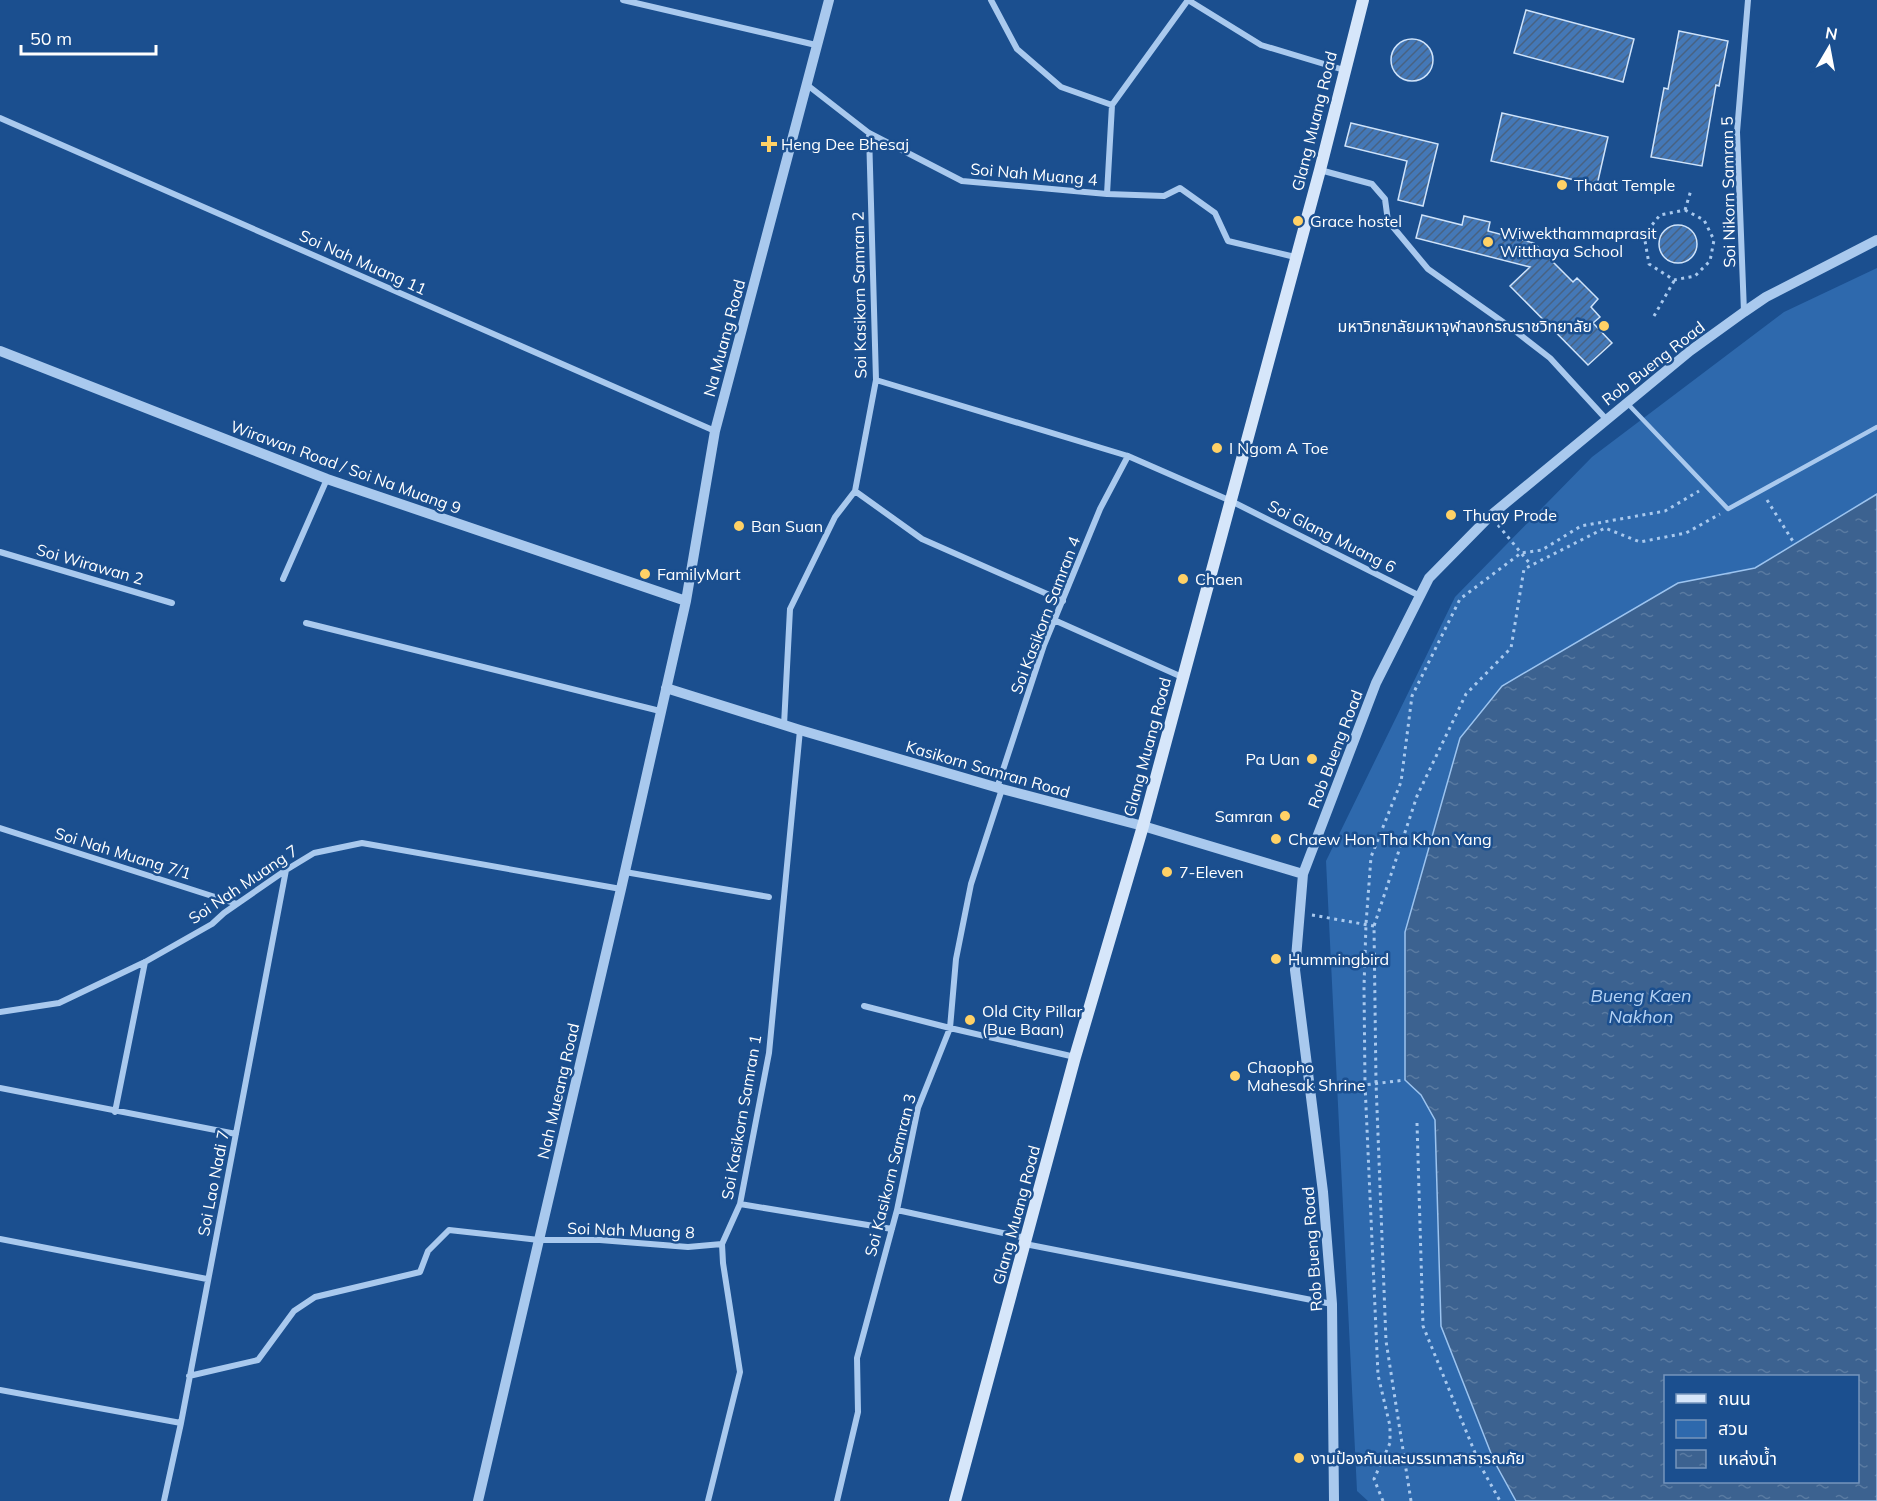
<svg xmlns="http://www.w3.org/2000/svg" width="1877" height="1501" viewBox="0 0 1877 1501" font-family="Mulish,'Noto Sans Thai',sans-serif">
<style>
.park{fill:#2e69ad}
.water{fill:url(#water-ripples);stroke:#9cc4f0;stroke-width:1.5;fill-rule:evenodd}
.building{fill:url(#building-hatch);stroke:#cfe3fa;stroke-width:1.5}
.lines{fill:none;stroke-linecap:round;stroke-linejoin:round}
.path{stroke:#a9c9ee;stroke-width:3;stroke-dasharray:3 4.5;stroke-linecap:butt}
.service{stroke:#a9c9ee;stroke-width:4.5}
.minor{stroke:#a9c9ee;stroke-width:6}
.tertiary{stroke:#a9c9ee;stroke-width:10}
.secondary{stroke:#d6e6fa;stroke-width:12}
.poi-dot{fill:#ffd166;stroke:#1b4f8f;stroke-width:2}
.labels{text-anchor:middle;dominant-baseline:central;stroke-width:5;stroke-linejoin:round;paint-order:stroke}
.street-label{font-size:16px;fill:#fff;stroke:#1b4f8f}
.poi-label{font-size:16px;fill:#fff;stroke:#1b4f8f;text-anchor:start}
.water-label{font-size:18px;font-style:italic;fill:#b5d3f5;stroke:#1b4f8f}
</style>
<defs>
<pattern id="water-ripples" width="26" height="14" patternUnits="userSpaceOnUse" patternTransform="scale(1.5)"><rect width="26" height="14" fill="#3c6290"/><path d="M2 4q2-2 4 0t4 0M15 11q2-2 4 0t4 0" fill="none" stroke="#597aa1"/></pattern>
<pattern id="building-hatch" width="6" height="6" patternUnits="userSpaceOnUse" patternTransform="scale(1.5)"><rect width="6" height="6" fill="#4478b7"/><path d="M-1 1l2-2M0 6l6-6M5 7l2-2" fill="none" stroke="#486282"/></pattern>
</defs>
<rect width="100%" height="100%" fill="#1b4f8f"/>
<path class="park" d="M1877,268V494L1755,568L1678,583L1405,1080L1421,1095L1435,1120L1441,1326L1494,1461L1516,1501H1368L1357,1491L1326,861L1455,597L1592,457L1784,312Z"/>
<path class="water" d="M1877,494V1501H1516L1494,1461L1441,1326L1435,1120L1421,1095L1405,1080V932L1460,738L1502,686L1678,583L1755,568ZM1666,1376H1858V1482H1666Z"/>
<path class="building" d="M1526,10L1634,39L1623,82L1514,53Z
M1679,31L1728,41L1719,86L1716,85L1702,166L1651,157L1664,88L1668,89Z
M1391 60a21 21 0 1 1 42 0a21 21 0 1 1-42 0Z
M1502,113L1608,137L1597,185L1491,161Z
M1351,123L1438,144L1423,206L1398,200L1407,161L1345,146Z
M1422,215L1462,225L1464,216L1490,222L1488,231L1534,243L1573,282L1577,278L1598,299L1591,307L1600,317L1593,323L1612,343L1588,365L1510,286L1530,267L1416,238Z
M1659 244a19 19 0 1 1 38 0a19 19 0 1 1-38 0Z"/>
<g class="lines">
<path class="path" d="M1685,210L1704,220L1714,240L1710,261L1695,276L1674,280L1649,264L1644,235L1660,215Z
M1685,210L1691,190
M1625,231L1644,235
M1654,316L1674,281
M1767,500L1794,543
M1498,525L1531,565
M1312,915L1374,926
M1323,1090L1405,1080
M1417,1123L1423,1326L1480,1465L1500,1501
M1383,1501L1374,1479L1390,1443V1426L1378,1375L1365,1084L1364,987L1366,924L1371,857L1401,782L1412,696L1460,599L1521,553L1542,550L1581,526L1665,511L1699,491
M1411,1501L1386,1341L1376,1083L1374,926L1417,796L1466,694L1511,648L1524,569L1605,528L1640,542L1686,533L1720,514"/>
<path class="service" d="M1627,403L1728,509L1877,427"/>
<path class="minor" d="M623,0L816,45
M991,0L1017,49L1061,87L1112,105
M1188,0L1261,45L1344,70
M806,84L869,133L962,181L1107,194L1164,196L1180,188L1215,213L1228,241L1295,257
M1112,105L1188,0
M0,118L715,431
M1320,170L1372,184L1385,199L1388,221L1428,269L1510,327L1550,358L1606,419
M1107,194L1112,105
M1744,312L1737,132L1748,0
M876,380L1128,456L1231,501L1420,596
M855,491L922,539L1063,601
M0,552L172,603
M283,579L327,479
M1054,620L1182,677
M306,623L660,711
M784,725L790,609L835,517L855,491L876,380L869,133
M997,788L1044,645L1100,509L1128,456
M0,828L237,904
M625,872L769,897
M864,1006L950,1028L1075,1057
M0,1012L59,1003L145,962L212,924L224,913L286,870L314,853L362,843L621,889
M0,1088L236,1134
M115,1112L145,962
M740,1204L892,1229
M897,1210L1026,1238
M0,1239L207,1279
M1025,1244L1332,1304
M189,1376L258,1360L294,1311L315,1297L420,1272L428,1251L449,1230L539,1240H600L688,1247L722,1244
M0,1390L181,1423
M164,1501L181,1423L286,870
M708,1501L740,1372L723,1263L722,1244L740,1204L769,1053L800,730
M837,1501L858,1412L857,1358L897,1210L918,1108L950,1028L956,959L971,884L1002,789"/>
<path class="tertiary" d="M0,351L327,479L686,601
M666,688L800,730L1002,789L1143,826L1303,874
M478,1501L621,889L686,601L715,431L829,0
M1334,1501L1332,1304L1323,1192L1295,970L1303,874L1376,683L1429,578L1490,516L1690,351L1744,312L1766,297L1877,240"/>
<path class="secondary" d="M955,1501L1075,1057L1143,826L1320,170L1363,0"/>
</g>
<g class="poi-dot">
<path d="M766 135h6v6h6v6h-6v6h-6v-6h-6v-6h6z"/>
<circle cx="1562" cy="185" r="6"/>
<circle cx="1298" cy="221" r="6"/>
<circle cx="1488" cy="242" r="6"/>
<circle cx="1604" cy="326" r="6"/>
<circle cx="1217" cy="448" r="6"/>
<circle cx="1451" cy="515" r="6"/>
<circle cx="739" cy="526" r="6"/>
<circle cx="645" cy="574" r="6"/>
<circle cx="1183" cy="579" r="6"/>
<circle cx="1312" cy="759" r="6"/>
<circle cx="1285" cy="816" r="6"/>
<circle cx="1276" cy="839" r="6"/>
<circle cx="1167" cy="872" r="6"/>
<circle cx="1276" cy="959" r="6"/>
<circle cx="970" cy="1020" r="6"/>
<circle cx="1235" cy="1076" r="6"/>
<circle cx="1299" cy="1458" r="6"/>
</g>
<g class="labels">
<g class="street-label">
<text transform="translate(1314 121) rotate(-76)">Glang Muang Road</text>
<text transform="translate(1034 174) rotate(5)">Soi Nah Muang 4</text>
<text transform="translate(1728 192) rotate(-91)">Soi Nikorn Samran 5</text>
<text transform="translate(363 262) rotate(24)">Soi Nah Muang 11</text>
<text transform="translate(859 295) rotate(-91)">Soi Kasikorn Samran 2</text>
<text transform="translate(724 338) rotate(-75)">Na Muang Road</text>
<text transform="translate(1653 363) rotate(-38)">Rob Bueng Road</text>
<text transform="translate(346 467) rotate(20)">Wirawan Road / Soi Na Muang 9</text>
<text transform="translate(1332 536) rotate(27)">Soi Glang Muang 6</text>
<text transform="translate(90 564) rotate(16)">Soi Wirawan 2</text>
<text transform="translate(1045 615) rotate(-69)">Soi Kasikorn Samran 4</text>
<text transform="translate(1147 747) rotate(-75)">Glang Muang Road</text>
<text transform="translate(1335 749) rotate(-69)">Rob Bueng Road</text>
<text transform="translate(988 769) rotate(16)">Kasikorn Samran Road</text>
<text transform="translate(123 853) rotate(17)">Soi Nah Muang 7/1</text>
<text transform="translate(243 884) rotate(-34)">Soi Nah Muang 7</text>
<text transform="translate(558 1091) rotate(-77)">Nah Mueang Road</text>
<text transform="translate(741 1117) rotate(-80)">Soi Kasikorn Samran 1</text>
<text transform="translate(890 1175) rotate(-76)">Soi Kasikorn Samran 3</text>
<text transform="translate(213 1183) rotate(-79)">Soi Lao Nadi 7</text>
<text transform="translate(1016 1215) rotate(-75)">Glang Muang Road</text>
<text transform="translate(631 1230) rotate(2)">Soi Nah Muang 8</text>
<text transform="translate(1312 1249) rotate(-94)">Rob Bueng Road</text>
</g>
<g class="poi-label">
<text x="781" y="144">Heng Dee Bhesaj</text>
<text x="1574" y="185">Thaat Temple</text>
<text x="1310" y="221">Grace hostel</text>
<text x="1500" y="233">Wiwekthammaprasit<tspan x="1500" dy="18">Witthaya School</tspan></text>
<text x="1592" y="326" text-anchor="end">มหาวิทยาลัยมหาจุฬาลงกรณราชวิทยาลัย</text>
<text x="1229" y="448">I Ngom A Toe</text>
<text x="1463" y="515">Thuay Prode</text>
<text x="751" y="526">Ban Suan</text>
<text x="657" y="574">FamilyMart</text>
<text x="1195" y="579">Chaen</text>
<text x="1300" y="759" text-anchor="end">Pa Uan</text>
<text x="1273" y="816" text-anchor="end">Samran</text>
<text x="1288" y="839">Chaew Hon Tha Khon Yang</text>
<text x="1179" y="872">7-Eleven</text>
<text x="1288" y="959">Hummingbird</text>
<text x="982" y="1011">Old City Pillar<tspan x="982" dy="18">(Bue Baan)</tspan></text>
<text x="1247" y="1067">Chaopho<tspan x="1247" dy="18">Mahesak Shrine</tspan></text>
<text x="1311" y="1458">งานป้องกันและบรรเทาสาธารณภัย</text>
</g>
<g class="water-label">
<text x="1641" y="995">Bueng Kaen<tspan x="1641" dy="21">Nakhon</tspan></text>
</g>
</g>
<rect x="1664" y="1375" width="195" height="108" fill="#1b4f8f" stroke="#7695bc" stroke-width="1.5"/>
<rect x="1676" y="1394" width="30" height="9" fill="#d6e6fa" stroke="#7695bc" stroke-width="1.5"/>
<text x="1718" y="1405" font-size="18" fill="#ffffff">ถนน</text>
<rect x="1676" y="1420" width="30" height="18" fill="#2e69ad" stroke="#7695bc" stroke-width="1.5"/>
<text x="1718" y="1435" font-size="18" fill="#ffffff">สวน</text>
<rect x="1676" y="1450" width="30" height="18" fill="url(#water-ripples)" stroke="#7695bc" stroke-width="1.5"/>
<text x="1718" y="1465" font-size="18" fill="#ffffff">แหล่งน้ำ</text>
<g transform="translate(1829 48) rotate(10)" stroke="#1b4f8f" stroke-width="4.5" paint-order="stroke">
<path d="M0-4.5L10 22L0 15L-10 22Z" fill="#ffffff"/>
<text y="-9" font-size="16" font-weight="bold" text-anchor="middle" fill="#ffffff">N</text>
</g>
<path d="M21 45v9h135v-9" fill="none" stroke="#ffffff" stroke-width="3"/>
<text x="30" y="45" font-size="18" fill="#ffffff" stroke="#1b4f8f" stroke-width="4.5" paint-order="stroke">50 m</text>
</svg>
